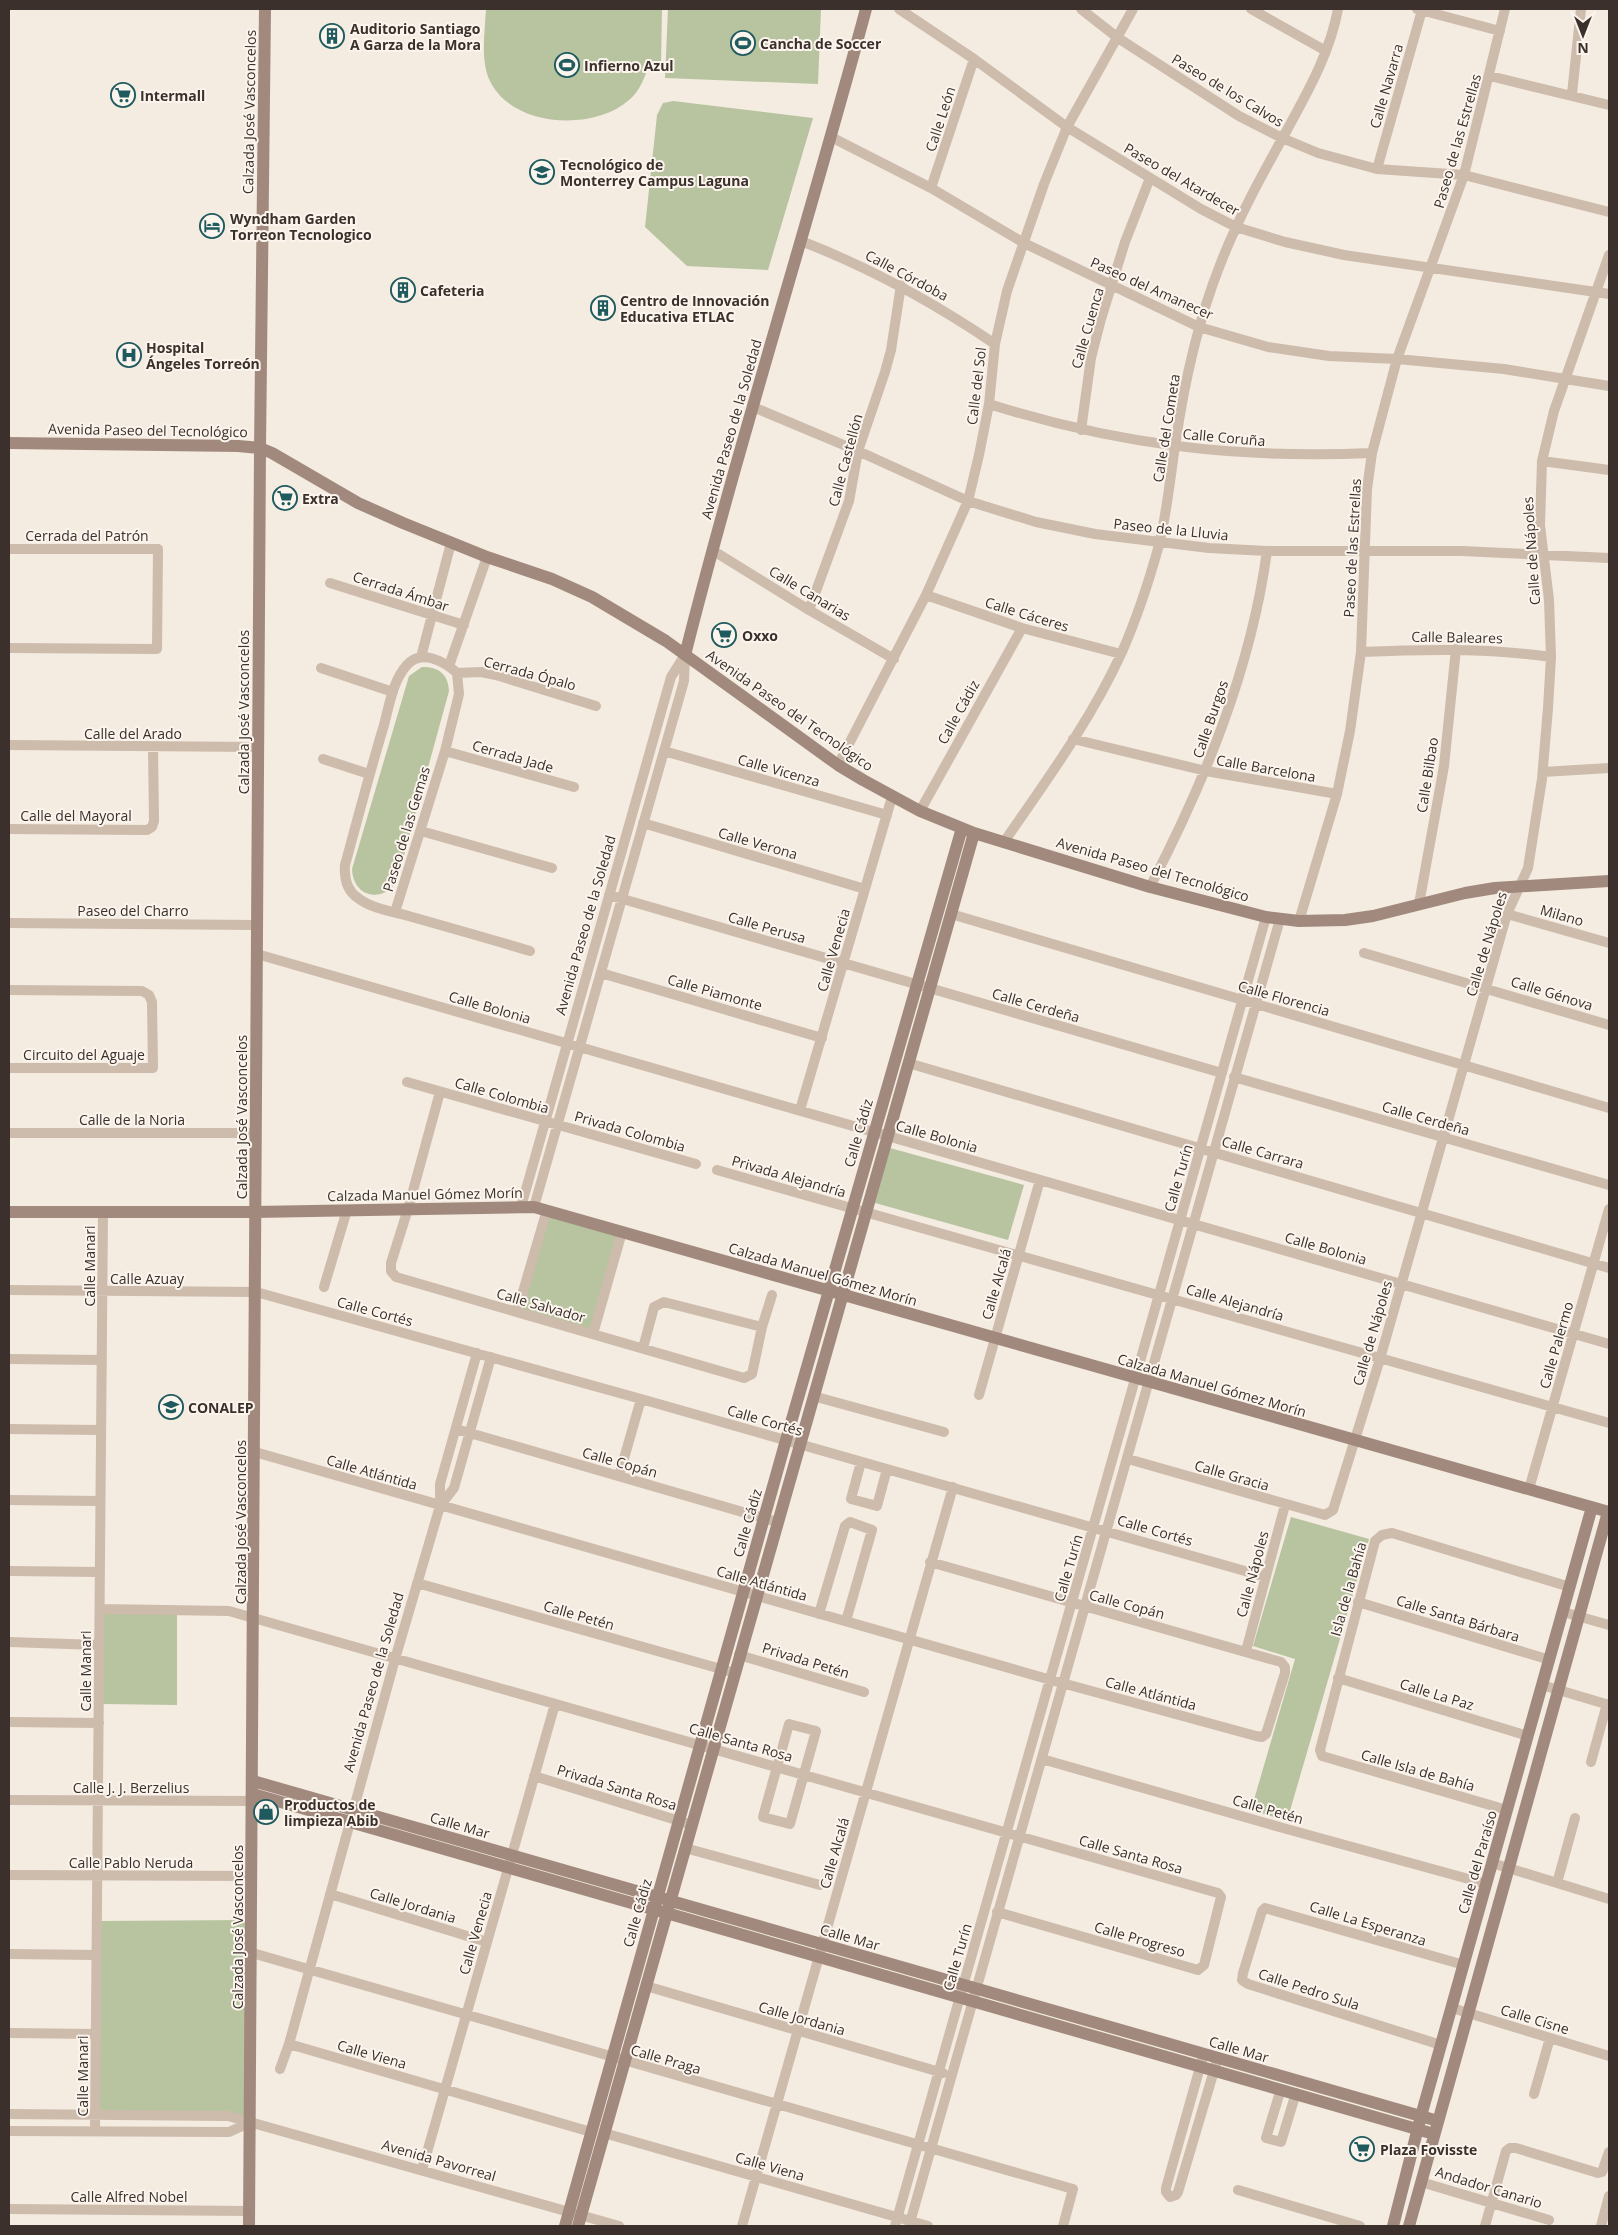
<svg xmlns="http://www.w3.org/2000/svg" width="1618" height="2235" viewBox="0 0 1618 2235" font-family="'Open Sans',sans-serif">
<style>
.green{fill:#b8c4a0}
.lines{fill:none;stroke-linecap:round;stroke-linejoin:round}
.street{stroke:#cdbbac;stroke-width:10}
.secondary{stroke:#a18a7d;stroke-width:12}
.labels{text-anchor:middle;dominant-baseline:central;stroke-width:4;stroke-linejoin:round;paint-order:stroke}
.poi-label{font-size:14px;font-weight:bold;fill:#3b302b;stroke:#fbf5ee;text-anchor:start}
.street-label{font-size:14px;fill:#3b302b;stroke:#fbf5ee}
</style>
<rect width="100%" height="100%" fill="#f4ebe1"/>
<path class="green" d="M486,9H662L661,63L649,64C645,77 640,91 629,100C593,132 512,127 490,81C480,61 485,31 486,9Z
M668,9H821L818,84L665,78Z
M673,101L813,118L768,270L687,266L645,227L657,115L663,103Z
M422,667C439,667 448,674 449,691L397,881C382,904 353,897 352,869L409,676Z
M890,1148L1024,1185L1008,1240L875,1203Z
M548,1214L619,1233L590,1330L520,1310Z
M1291,1517L1369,1539L1287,1821L1251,1810L1295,1659L1253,1646Z
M104,1612H177V1705L102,1704Z
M247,1920L249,2118L97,2112L100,1921Z"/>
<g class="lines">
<path class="street" d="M899,9L974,59L1067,127L1201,209L1236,227L1285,242L1344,255L1609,294
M1081,9L1118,38L1239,116L1282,138L1318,153L1377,169L1464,175L1609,212
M1251,9L1326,51
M1417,9L1500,31
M1490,76L1609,105
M1572,94L1581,9
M831,137L931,188L1024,243L1199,327L1268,347L1329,356L1397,359L1504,369L1609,386
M1377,169L1422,10
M931,188L974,59
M801,241C871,268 933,302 995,344
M989,404C1119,445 1236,459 1372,453
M753,407L858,451L968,501L1036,522L1095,534L1209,548L1267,551H1462L1609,558
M1081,430L1091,358L1101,319L1125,242L1150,178
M1542,461L1609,470
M9,549H158L157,649L9,648
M712,550L809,610L894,659
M330,583L464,625
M926,595L1022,628L1121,654
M809,610L849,501L858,451L885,372L891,350L901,285
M1361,652C1425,649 1488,648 1551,657
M421,657L451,543
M449,666L487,557
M321,668L393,692
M457,673L481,672L496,675L596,706
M1073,739L1206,771L1337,794
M9,745L258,747
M445,751L574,787
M664,751L887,815
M323,759L369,774
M838,765L926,595L968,501L979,455L989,404L995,344L1007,291L1044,184L1067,127L1133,9
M1543,772L1609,768
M920,811L1022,628
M643,823L865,889
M9,829L147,830L152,827L154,821L153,747
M421,831L552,868
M1004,842C1046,781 1091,720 1122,652C1137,618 1149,581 1159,545C1167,512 1170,479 1175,446C1184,384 1197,323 1220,265C1238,218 1263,173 1287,130C1308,91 1330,53 1338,9
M1150,887C1205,781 1251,669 1267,551
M609,895L1222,1073
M1419,904L1444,766L1456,649
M395,912L445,751L459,694L457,673C444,661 421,649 407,665C393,680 389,706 384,725C370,771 358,818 345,865C344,878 346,890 358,898C372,909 395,912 412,917C451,928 490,939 530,951
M951,914L1609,1108
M1507,914L1609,943
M1299,921L1337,794L1350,731L1361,652L1367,489L1372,453L1397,359L1464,175L1505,9
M9,923L257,925
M1364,953L1609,1025
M257,954L1609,1344
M601,973L822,1038
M9,990L142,991L149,995L152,1002L153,1068H9
M908,1063L1609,1268
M1234,1077L1609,1185
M407,1082L696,1164
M440,1092L408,1209L391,1263V1271L396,1277L744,1378L752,1374L762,1327L772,1295
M800,1110L892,797
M9,1133H255
M717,1170L1609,1423
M521,1207L671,677L685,655
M534,1207L684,681L685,656
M324,1287L347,1210
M9,1290L256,1292L641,1399L1266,1577
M517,1312L547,1210
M593,1334L622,1232
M643,1348L654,1307L664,1302L762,1327
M9,1359L102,1360
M979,1395L1040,1180
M813,1396L944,1432
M9,1429L101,1430
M456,1429L777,1522
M255,1452L1051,1680L1256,1736L1262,1737L1266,1734L1285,1673V1667L1281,1662L930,1562
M1128,1459L1325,1515L1333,1510L1380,1359L1507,914L1528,868L1542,779L1548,708L1551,657L1549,600L1540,525L1542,461L1554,411L1609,255
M861,1462L851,1499L877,1506L887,1469
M619,1476L641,1399
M1529,1489L1609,1209
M9,1500L100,1501
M440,1506L454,1488L491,1357
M9,1571L100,1572
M417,1583L728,1671
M1358,1602L1550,1660
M100,1609L229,1611L1218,1893L1221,1897L1204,1965L1198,1970L997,1912
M1563,1612L1609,1625
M819,1614L845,1526L850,1522L872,1530L846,1621
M9,1642L99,1645
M1246,1651L1285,1505
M739,1655L864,1692
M1338,1678L1528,1736
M1542,1685L1609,1705
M9,1722L99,1723
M789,1724L816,1731L790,1824L763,1817Z
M1042,1759L1283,1828L1487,1884
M1591,1762L1607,1704
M534,1776L686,1823
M9,1800L253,1801
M1507,1810L1322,1756L1320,1750L1375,1541L1382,1535L1392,1533L1570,1587
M685,1848L820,1885
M1492,1863L1609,1899
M9,1875L252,1876
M1557,1883L1575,1818
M330,1894L487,1942
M252,1953L1073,2189L1063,2226
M9,1954L97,1955
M646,1986L943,2073
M1452,2008L1609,2056
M9,2033L96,2034
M289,2044L591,2132
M1441,2045L1248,1984L1242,1980L1243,1973L1262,1911L1265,1908L1464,1965
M1202,2060L1166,2188V2192L1170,2197L1176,2195L1178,2192L1216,2064
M280,2069L289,2044L395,1659L440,1506V1484L477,1353
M1281,2089L1266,2138L1281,2142L1296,2093
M1534,2094L1550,2038
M9,2114L228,2116L619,2226
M9,2131L229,2132L251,2122
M95,2131L103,1212
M604,2133L928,2226
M422,2170L555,1704
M1421,2182L1549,2220
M1238,2190L1360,2226
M9,2209L249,2211
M742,2226L953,1487
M895,2226L1266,917
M909,2226L1280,919
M1485,2226L1506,2151L1510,2148H1516L1598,2173L1602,2172L1609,2152
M1601,2226L1609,2196"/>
<path class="secondary" d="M9,443L238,446L260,448L272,453L358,503L403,523L487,557L552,579L592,597L666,641L838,765L863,780L920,811L974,833L1150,887L1266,917L1299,921L1345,920L1373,916L1465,893L1495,888L1609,881
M685,655C740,438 808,225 866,9
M9,1212H255L534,1207L1609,1512
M253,1781L1438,2121
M253,1794L1434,2134
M249,2226L260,448L265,9
M565,2226L786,1440L962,828
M578,2226L974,833
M1393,2226L1421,2116L1592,1507
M1409,2226L1608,1512"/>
</g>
<defs>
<symbol id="building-ring" viewBox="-11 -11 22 22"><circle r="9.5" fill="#fbf5ee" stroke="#1f5a5e" stroke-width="1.5"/><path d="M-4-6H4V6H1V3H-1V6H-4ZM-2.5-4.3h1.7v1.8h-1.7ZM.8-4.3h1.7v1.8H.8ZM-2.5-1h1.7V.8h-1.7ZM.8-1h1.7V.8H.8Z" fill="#1f5a5e"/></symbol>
<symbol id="stadium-ring" viewBox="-11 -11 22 22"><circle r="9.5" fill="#fbf5ee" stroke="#1f5a5e" stroke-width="1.5"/><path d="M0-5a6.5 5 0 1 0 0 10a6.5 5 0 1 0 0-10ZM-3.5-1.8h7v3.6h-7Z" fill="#1f5a5e"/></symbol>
<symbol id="supermarket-ring" viewBox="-11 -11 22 22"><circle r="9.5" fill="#fbf5ee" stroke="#1f5a5e" stroke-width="1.5"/><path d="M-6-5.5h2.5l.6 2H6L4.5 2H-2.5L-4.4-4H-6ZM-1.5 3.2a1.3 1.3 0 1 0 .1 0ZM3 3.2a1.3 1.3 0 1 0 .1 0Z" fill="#1f5a5e"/></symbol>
<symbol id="university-ring" viewBox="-11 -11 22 22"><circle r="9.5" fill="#fbf5ee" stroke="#1f5a5e" stroke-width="1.5"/><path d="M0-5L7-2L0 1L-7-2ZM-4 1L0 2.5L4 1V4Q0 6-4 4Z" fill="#1f5a5e"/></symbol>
<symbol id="hotel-ring" viewBox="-11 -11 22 22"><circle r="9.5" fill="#fbf5ee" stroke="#1f5a5e" stroke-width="1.5"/><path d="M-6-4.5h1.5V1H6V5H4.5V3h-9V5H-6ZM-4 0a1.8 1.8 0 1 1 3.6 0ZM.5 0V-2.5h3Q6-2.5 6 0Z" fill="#1f5a5e"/></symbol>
<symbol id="hospital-ring" viewBox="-11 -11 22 22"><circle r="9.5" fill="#fbf5ee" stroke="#1f5a5e" stroke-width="1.5"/><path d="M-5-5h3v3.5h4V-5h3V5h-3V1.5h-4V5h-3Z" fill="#1f5a5e"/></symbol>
<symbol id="school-ring" viewBox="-11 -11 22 22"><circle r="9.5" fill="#fbf5ee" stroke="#1f5a5e" stroke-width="1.5"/><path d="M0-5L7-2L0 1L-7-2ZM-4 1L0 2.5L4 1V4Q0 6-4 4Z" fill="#1f5a5e"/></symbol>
<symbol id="shop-ring" viewBox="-11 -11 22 22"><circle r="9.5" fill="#fbf5ee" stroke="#1f5a5e" stroke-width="1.5"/><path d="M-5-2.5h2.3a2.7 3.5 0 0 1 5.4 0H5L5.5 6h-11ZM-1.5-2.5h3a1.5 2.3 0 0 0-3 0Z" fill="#1f5a5e"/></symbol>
</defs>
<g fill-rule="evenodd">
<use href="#building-ring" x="318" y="22" width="28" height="28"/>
<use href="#stadium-ring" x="729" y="29" width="28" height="28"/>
<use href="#stadium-ring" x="553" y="51" width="28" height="28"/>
<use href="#supermarket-ring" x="109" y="81" width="28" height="28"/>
<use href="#university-ring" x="528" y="158" width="28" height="28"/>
<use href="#hotel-ring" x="198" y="212" width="28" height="28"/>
<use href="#building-ring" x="389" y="276" width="28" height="28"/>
<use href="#building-ring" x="589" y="294" width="28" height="28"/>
<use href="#hospital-ring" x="115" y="341" width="28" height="28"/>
<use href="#supermarket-ring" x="271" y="484" width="28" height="28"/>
<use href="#supermarket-ring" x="710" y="621" width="28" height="28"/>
<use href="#school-ring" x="157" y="1393" width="28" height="28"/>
<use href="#shop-ring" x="252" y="1798" width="28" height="28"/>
<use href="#supermarket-ring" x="1348" y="2135" width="28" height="28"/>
</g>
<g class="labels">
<g class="poi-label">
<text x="350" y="28">Auditorio Santiago<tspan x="350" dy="16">A Garza de la Mora</tspan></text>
<text x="760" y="43">Cancha de Soccer</text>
<text x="584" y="65">Infierno Azul</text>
<text x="140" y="95">Intermall</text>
<text x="560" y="164">Tecnológico de<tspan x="560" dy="16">Monterrey Campus Laguna</tspan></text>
<text x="230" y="218">Wyndham Garden<tspan x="230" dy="16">Torreon Tecnologico</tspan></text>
<text x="420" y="290">Cafeteria</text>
<text x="620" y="300">Centro de Innovación<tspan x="620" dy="16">Educativa ETLAC</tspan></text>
<text x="146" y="347">Hospital<tspan x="146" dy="16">Ángeles Torreón</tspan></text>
<text x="302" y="498">Extra</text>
<text x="742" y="635">Oxxo</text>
<text x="188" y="1407">CONALEP</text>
<text x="284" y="1804">Productos de<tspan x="284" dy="16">limpieza Abib</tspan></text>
<text x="1380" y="2149">Plaza Fovisste</text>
</g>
<g class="street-label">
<text transform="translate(1386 86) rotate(-74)">Calle Navarra</text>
<text transform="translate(1228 90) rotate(31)">Paseo de los Calvos</text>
<text transform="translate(249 112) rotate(-89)">Calzada José Vasconcelos</text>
<text transform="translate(940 119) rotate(-72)">Calle León</text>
<text transform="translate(1457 141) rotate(-74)">Paseo de las Estrellas</text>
<text transform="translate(1182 179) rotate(30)">Paseo del Atardecer</text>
<text transform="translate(907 275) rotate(28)">Calle Córdoba</text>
<text transform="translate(1152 288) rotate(24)">Paseo del Amanecer</text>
<text transform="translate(1087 328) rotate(-74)">Calle Cuenca</text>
<text transform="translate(976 386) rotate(-83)">Calle del Sol</text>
<text transform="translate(1166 428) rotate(-81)">Calle del Cometa</text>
<text transform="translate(731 429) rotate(-74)">Avenida Paseo de la Soledad</text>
<text transform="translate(148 430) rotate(1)">Avenida Paseo del Tecnológico</text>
<text transform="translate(1224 437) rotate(5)">Calle Coruña</text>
<text transform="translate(845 460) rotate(-75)">Calle Castellón</text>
<text transform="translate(1171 529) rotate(6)">Paseo de la Lluvia</text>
<text x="87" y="535">Cerrada del Patrón</text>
<text transform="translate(1352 548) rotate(-87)">Paseo de las Estrellas</text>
<text transform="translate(1531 551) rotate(-94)">Calle de Nápoles</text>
<text transform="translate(401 591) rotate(18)">Cerrada Ámbar</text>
<text transform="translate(810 593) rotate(31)">Calle Canarias</text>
<text transform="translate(1027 614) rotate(17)">Calle Cáceres</text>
<text transform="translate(1457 637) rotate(1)">Calle Baleares</text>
<text transform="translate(530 673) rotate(15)">Cerrada Ópalo</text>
<text transform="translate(790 710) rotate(35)">Avenida Paseo del Tecnológico</text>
<text transform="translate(243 712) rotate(-90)">Calzada José Vasconcelos</text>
<text transform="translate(958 712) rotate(-61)">Calle Cádiz</text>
<text transform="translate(1210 719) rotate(-71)">Calle Burgos</text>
<text x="133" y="733">Calle del Arado</text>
<text transform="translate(513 756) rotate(16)">Cerrada Jade</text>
<text transform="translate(1266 768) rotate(10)">Calle Barcelona</text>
<text transform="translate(779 770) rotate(16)">Calle Vicenza</text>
<text transform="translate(1427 775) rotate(-81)">Calle Bilbao</text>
<text x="76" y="815">Calle del Mayoral</text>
<text transform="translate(406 829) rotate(-73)">Paseo de las Gemas</text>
<text transform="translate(758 843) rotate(16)">Calle Verona</text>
<text transform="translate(1153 869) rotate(16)">Avenida Paseo del Tecnológico</text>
<text x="133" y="910">Paseo del Charro</text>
<text transform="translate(1562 915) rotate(16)">Milano</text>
<text transform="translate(585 925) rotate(-74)">Avenida Paseo de la Soledad</text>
<text transform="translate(767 927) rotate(16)">Calle Perusa</text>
<text transform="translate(1486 944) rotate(-73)">Calle de Nápoles</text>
<text transform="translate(833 950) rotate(-74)">Calle Venecia</text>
<text transform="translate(715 992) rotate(16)">Calle Piamonte</text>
<text transform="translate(1552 993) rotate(17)">Calle Génova</text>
<text transform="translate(1284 998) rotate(16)">Calle Florencia</text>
<text transform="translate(1036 1005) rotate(16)">Calle Cerdeña</text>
<text transform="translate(490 1007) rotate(16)">Calle Bolonia</text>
<text x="84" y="1054">Circuito del Aguaje</text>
<text transform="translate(502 1095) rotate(16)">Calle Colombia</text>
<text transform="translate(241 1117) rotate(-90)">Calzada José Vasconcelos</text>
<text transform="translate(1426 1118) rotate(16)">Calle Cerdeña</text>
<text x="132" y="1119">Calle de la Noria</text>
<text transform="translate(630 1131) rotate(16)">Privada Colombia</text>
<text transform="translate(858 1133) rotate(-74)">Calle Cádiz</text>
<text transform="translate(937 1136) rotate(16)">Calle Bolonia</text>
<text transform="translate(1263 1152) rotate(16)">Calle Carrara</text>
<text transform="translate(789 1176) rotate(16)">Privada Alejandría</text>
<text transform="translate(1178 1178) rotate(-74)">Calle Turín</text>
<text transform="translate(425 1194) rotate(-1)">Calzada Manuel Gómez Morín</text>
<text transform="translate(1326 1248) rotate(16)">Calle Bolonia</text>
<text transform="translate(89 1266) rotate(-90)">Calle Manari</text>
<text transform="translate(823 1274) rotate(16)">Calzada Manuel Gómez Morín</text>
<text x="147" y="1278">Calle Azuay</text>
<text transform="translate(996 1284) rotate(-74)">Calle Alcalá</text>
<text transform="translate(1235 1302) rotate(16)">Calle Alejandría</text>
<text transform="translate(541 1305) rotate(16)">Calle Salvador</text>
<text transform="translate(375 1311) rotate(15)">Calle Cortés</text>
<text transform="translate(1372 1333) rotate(-74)">Calle de Nápoles</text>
<text transform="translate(1556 1345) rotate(-74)">Calle Palermo</text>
<text transform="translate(1212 1385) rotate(16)">Calzada Manuel Gómez Morín</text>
<text transform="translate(765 1420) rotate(16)">Calle Cortés</text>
<text transform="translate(620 1462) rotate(16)">Calle Copán</text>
<text transform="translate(372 1472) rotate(16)">Calle Atlántida</text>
<text transform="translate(1232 1475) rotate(16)">Calle Gracia</text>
<text transform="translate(240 1522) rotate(-90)">Calzada José Vasconcelos</text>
<text transform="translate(747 1523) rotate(-74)">Calle Cádiz</text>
<text transform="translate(1155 1530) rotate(16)">Calle Cortés</text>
<text transform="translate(1068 1568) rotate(-74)">Calle Turín</text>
<text transform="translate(1252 1574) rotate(-75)">Calle Nápoles</text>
<text transform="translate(762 1583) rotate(16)">Calle Atlántida</text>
<text transform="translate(1348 1589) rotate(-74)">Isla de la Bahía</text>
<text transform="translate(1127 1604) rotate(15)">Calle Copán</text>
<text transform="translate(579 1615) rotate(16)">Calle Petén</text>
<text transform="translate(1458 1618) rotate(17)">Calle Santa Bárbara</text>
<text transform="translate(806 1660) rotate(17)">Privada Petén</text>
<text transform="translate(85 1671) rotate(-90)">Calle Manari</text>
<text transform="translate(373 1682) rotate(-74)">Avenida Paseo de la Soledad</text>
<text transform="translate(1151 1693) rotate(15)">Calle Atlántida</text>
<text transform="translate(1437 1694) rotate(17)">Calle La Paz</text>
<text transform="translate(741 1742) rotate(16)">Calle Santa Rosa</text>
<text transform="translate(1418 1770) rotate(16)">Calle Isla de Bahía</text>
<text x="131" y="1787">Calle J. J. Berzelius</text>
<text transform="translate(617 1787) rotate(17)">Privada Santa Rosa</text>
<text transform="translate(1268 1809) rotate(16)">Calle Petén</text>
<text transform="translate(460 1825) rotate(16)">Calle Mar</text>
<text transform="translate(834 1853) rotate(-74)">Calle Alcalá</text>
<text transform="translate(1131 1854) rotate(16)">Calle Santa Rosa</text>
<text x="131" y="1862">Calle Pablo Neruda</text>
<text transform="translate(1477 1862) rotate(-74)">Calle del Paraíso</text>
<text transform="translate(413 1905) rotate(17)">Calle Jordania</text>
<text transform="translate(637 1913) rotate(-74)">Calle Cádiz</text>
<text transform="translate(1368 1923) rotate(17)">Calle La Esperanza</text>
<text transform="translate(237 1927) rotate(-90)">Calzada José Vasconcelos</text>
<text transform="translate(475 1933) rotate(-74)">Calle Venecia</text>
<text transform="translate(850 1937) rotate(16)">Calle Mar</text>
<text transform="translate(1140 1939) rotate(16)">Calle Progreso</text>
<text transform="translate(957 1957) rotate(-74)">Calle Turín</text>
<text transform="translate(1309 1989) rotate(18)">Calle Pedro Sula</text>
<text transform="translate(802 2018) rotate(16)">Calle Jordania</text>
<text transform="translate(1535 2019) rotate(17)">Calle Cisne</text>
<text transform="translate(1239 2049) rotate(16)">Calle Mar</text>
<text transform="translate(372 2054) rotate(16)">Calle Viena</text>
<text transform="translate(666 2059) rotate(16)">Calle Praga</text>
<text transform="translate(82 2076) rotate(-90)">Calle Manari</text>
<text transform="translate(439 2160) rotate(16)">Avenida Pavorreal</text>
<text transform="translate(770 2166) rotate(16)">Calle Viena</text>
<text transform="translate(1489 2187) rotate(17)">Andador Canario</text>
<text x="129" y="2196">Calle Alfred Nobel</text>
</g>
</g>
<rect width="1618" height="2235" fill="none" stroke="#3b302b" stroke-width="20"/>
<g transform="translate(1583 35) rotate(180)" stroke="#fbf5ee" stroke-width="4" paint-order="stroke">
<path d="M0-4L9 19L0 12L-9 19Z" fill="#3b302b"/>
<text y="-8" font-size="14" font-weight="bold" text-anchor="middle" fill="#3b302b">N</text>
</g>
</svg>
